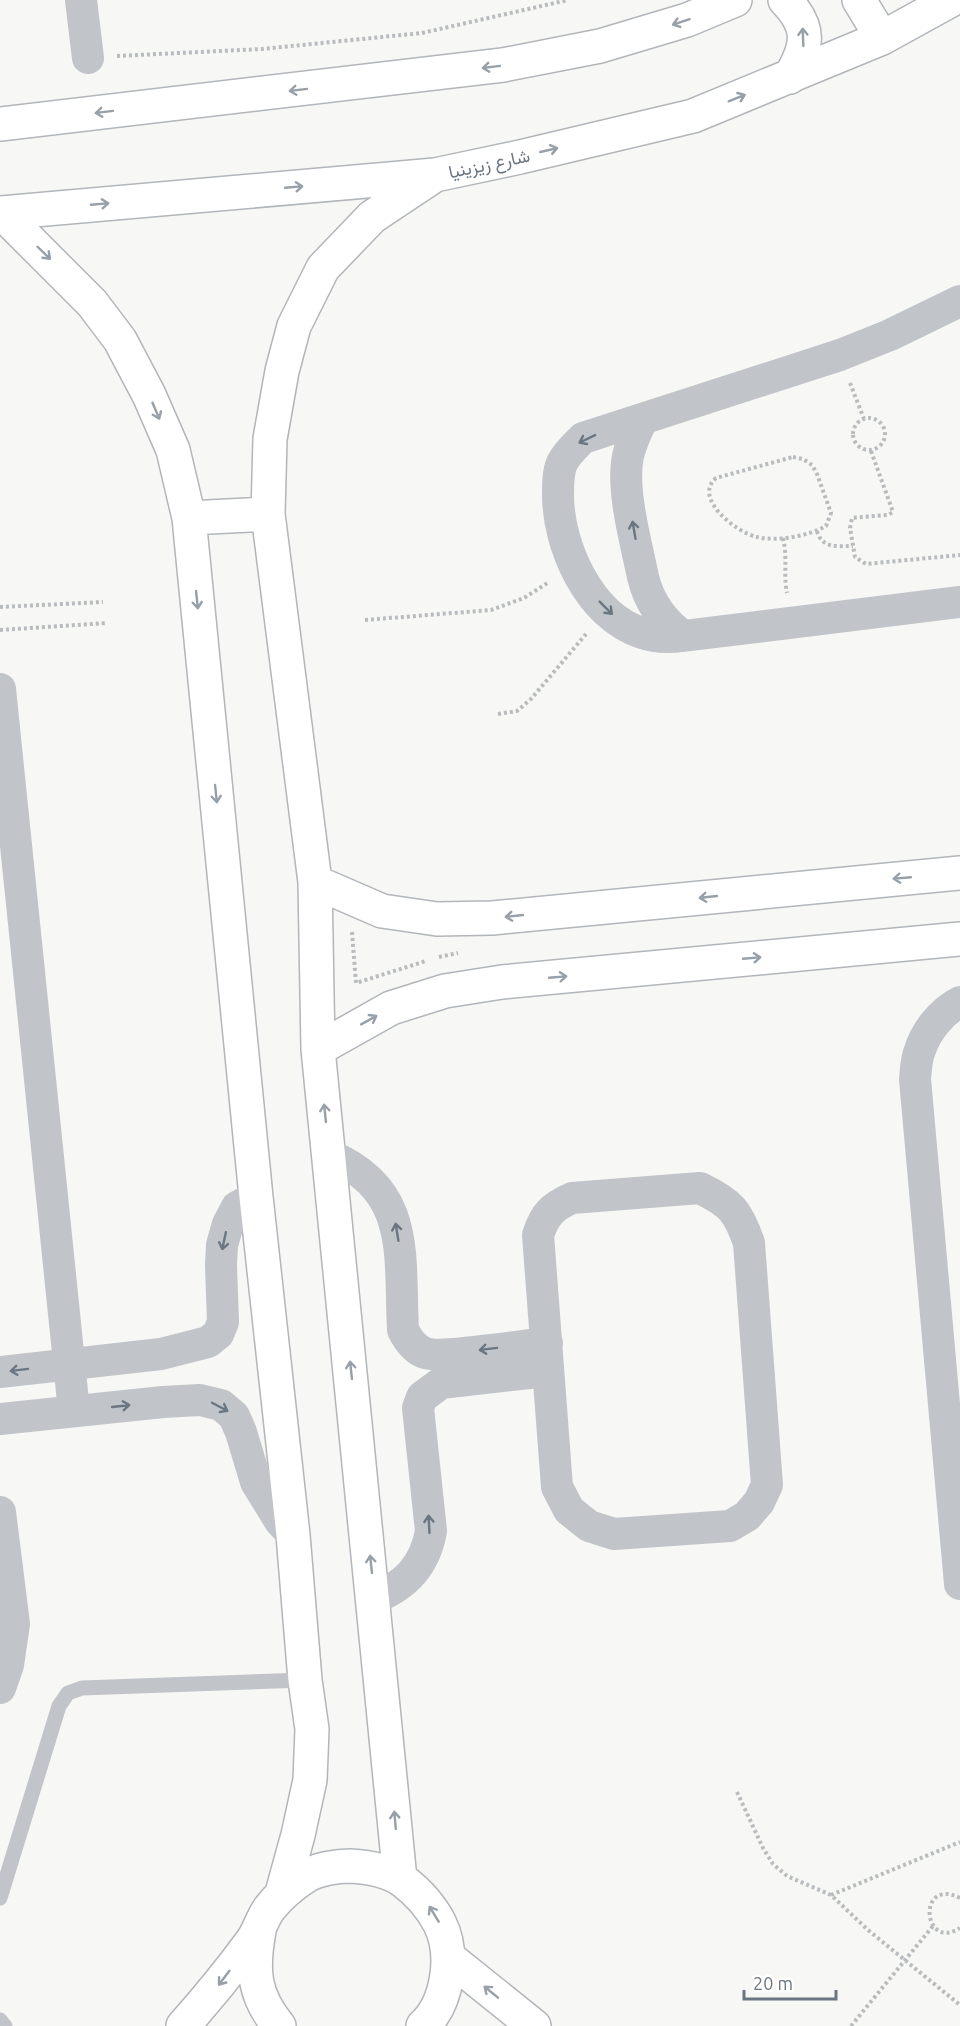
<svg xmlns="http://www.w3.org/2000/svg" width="960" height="2026" viewBox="0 0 960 2026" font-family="Ubuntu,Vazirmatn,sans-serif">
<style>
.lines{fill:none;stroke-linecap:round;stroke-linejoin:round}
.secondary-casing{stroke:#b2b6ba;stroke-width:36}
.path{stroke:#b9bcbe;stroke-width:4;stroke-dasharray:3 3;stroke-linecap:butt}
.lane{stroke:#c1c4c8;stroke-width:15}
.street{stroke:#c1c4c8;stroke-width:32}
.secondary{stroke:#fff;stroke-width:33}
.oneway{stroke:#979fa8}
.oneway2{stroke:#6a7682}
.labels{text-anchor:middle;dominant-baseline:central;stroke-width:6;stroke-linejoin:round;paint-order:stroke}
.street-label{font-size:18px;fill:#6a7682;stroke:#fff}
</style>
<rect width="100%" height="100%" fill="#f7f7f5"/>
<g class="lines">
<defs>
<path id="secondary" d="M785,0C812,28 808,46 790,77
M859,0L882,38
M0,124L503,65L600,46L687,20L735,0
M0,213L435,175L520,157L693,116L882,38L951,0
M2,213L92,303L120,340L149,395L173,450L189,518L256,1197L293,1535L305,1680L312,1729L310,1780L298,1835L282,1893
M189,518L268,514
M315,882L382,911L437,919L492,918L960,873
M318,1049L391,1008L445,991L502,982L960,939
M400,1879L318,1049L315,882L268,514L270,439L282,371L294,326L323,268L372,217L435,175
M259,1931C252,1969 253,1995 279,2026
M448,1957L534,2026
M183,2026C208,1998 230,1971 252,1941C259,1931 262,1919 269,1909C279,1896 292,1885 306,1876C318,1869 337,1866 350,1866C368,1867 387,1870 402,1880C418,1892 431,1906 440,1924C455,1955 448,2003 423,2026"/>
</defs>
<use href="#secondary" class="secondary-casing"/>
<path class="path" d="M117,56L262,49L422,33L568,0
M850,383L864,419
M853 434a16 16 0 1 1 32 0a16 16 0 1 1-32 0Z
M871,451L893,512L888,515L852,518L850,528L855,557L866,564L960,555
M793,457L803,459L812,465L817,474L831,513L826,526C808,536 777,542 757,537C737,533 692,498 716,478Z
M817,531C822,549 837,546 853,546
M783,538C788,558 783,574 787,593
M0,607L103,602
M365,620L491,610L524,598L549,582
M0,630L107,623
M498,714L517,711L531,699L586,634
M352,932L356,983L426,961
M439,957L458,953
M737,1792L763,1848L773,1864L787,1876L831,1895L868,1930L960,2005
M831,1895L960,1842
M960,1898C917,1876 922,1952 960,1928
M851,2026L933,1926"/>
<path class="lane" d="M0,1898L59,1706L68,1693L82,1688L305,1680
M0,2020L5,2026"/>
<path class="street" d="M81,0L88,58
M960,301L890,335L840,355L583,438C575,446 567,453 562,463C558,472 558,484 558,495C558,546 589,616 642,633C656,638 668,638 683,636L960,602
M642,420C636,432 631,443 628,456C621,490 636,542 643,577C649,602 662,621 683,636
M0,689L74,1411
M960,1002C942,1011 926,1031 920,1050C916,1059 916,1070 915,1079L960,1584
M329,1155C412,1190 399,1254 403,1330C408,1340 414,1349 425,1353C442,1359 524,1345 547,1343
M700,1188C731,1203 738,1211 749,1243L767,1485L759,1502L747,1516L730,1526L614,1534L589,1526L569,1510L557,1487L538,1235C545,1214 552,1207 572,1198Z
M0,1372L161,1354L208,1342L218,1334L223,1322L221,1266L222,1245L228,1224L237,1207L256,1197
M0,1419L163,1402L200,1400L221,1405L234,1416L241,1432L256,1482L280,1521L293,1535
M0,1512L14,1624L8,1665L0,1688
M374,1598C406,1586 425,1565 431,1531L418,1408L422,1397L441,1383L548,1371"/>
<use href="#secondary" class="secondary"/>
</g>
<defs><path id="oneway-shaft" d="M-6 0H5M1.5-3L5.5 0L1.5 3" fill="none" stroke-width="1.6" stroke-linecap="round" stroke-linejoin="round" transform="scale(1.5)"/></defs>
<g class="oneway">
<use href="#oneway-shaft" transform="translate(681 22) rotate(162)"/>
<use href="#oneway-shaft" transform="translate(803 37) rotate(-92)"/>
<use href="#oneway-shaft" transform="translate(491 67) rotate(173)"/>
<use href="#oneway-shaft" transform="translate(298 90) rotate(173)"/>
<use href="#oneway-shaft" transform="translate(737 98) rotate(-22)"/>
<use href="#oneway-shaft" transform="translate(104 112) rotate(173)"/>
<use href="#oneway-shaft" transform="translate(549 150) rotate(-13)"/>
<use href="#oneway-shaft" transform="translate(294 187) rotate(-5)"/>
<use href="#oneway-shaft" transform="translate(100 204) rotate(-5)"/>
<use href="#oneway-shaft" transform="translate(44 253) rotate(44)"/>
<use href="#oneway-shaft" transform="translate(156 411) rotate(67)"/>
<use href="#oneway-shaft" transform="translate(197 600) rotate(84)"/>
<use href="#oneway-shaft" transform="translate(216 794) rotate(84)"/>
<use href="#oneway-shaft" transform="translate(902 878) rotate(175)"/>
<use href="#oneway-shaft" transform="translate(708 897) rotate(174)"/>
<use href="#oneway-shaft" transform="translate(514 916) rotate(174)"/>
<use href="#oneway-shaft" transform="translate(752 958) rotate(-5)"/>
<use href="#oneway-shaft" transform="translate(558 977) rotate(-5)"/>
<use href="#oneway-shaft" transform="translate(369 1020) rotate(-29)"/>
<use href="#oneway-shaft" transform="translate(325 1113) rotate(-96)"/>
<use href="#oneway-shaft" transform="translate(351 1370) rotate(-96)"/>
<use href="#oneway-shaft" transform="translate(371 1564) rotate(-96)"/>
<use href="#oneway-shaft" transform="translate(395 1820) rotate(-95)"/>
<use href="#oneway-shaft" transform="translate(434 1914) rotate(-121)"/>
<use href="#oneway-shaft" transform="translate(224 1978) rotate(127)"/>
<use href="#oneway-shaft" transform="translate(491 1992) rotate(-141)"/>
</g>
<g class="oneway2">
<use href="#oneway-shaft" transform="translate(587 439) rotate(154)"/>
<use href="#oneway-shaft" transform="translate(634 530) rotate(-100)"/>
<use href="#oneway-shaft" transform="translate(606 608) rotate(45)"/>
<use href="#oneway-shaft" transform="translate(397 1232) rotate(-99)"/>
<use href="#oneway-shaft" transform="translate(224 1241) rotate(102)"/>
<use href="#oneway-shaft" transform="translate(488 1349) rotate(173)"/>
<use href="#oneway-shaft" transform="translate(19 1370) rotate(173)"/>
<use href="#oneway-shaft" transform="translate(121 1406) rotate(-6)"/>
<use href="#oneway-shaft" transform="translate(220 1407) rotate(28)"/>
<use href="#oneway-shaft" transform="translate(429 1524) rotate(-93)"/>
</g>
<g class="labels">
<g class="street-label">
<text transform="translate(489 163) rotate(-12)">شارع زيزينيا</text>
</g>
</g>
<path d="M744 1990v9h92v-9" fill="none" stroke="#6a7682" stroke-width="3"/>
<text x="753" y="1990" font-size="18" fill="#6a7682" stroke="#ffffff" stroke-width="4.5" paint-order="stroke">20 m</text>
</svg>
